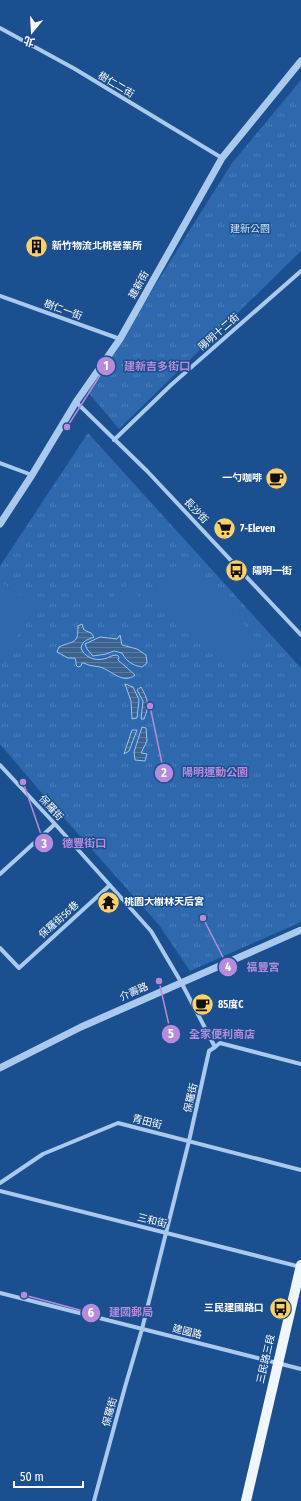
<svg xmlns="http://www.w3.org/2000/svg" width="301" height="1501" viewBox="0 0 301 1501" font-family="'Fira Sans Condensed','Noto Sans TC',sans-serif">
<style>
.grass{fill:url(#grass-tufts)}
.garden{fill:#2e69ad}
.water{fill:url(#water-rules);stroke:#9cc4f0}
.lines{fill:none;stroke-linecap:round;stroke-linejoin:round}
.minor{stroke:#a9c9ee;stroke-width:4}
.tertiary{stroke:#a9c9ee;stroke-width:7}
.primary{stroke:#f0f6ff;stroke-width:10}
.labels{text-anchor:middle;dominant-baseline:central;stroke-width:3;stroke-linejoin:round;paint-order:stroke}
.street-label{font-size:10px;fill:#fff;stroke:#1b4f8f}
.park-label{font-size:10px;fill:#cfe3fa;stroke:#1b4f8f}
.poi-label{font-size:10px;font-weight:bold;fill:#fff;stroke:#1b4f8f;text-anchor:start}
.leader{fill:none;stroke:#b68bdc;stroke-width:1.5}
.callout-dot{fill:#b68bdc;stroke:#1b4f8f;stroke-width:1.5}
.mark-label{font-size:12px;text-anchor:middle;font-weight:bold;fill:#fff}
.callout-label{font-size:11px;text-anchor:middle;font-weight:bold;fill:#b68bdc;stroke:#1b4f8f;stroke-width:3;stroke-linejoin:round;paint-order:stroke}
</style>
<defs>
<pattern id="grass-tufts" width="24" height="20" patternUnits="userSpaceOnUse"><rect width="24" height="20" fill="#2e69ad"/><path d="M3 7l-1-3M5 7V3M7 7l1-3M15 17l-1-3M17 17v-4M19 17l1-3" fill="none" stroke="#4d80b9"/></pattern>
<pattern id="water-rules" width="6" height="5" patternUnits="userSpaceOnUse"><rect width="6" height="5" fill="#3c6290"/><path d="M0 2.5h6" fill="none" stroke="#597aa1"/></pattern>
</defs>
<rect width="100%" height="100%" fill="#1b4f8f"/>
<path class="grass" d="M301,80V251L119,429L88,392L232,163Z
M88,433L301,668V922L190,971L159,925L40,791L0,744V566Z"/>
<path class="garden" d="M185,557L227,604L257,640L226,667L151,590Z
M0,582L37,606L0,663Z
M128,584L141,599L126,615L110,600Z"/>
<path class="water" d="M82,624L84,630L91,633L94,637C87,640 83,640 81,648C84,657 94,661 104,659C109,658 111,655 117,655L119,657L118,660L135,675C123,685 111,670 100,667C95,666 89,666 84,663H82L81,666L78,667L76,665V662L75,658H68L57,652L59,647C74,640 78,645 78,626Z
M120,635L122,645L137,649L146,655L147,663L142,667C132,665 127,662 122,653L114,651L106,654L93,656L87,649L85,644L100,637L117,639Z
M125,684L133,687L139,700L137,718L132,719L131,701Z
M141,687C148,700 150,704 144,719H141L143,701L137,690Z
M142,727L146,728L147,741L141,753L147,754L145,761L135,760L134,752Z
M132,730H137L129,751L124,754Z"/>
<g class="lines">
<path class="minor" d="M0,28L75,69L222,158
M0,296L120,339
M76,402L147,471L301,635
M114,440L171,385L301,271
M0,463L32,475
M0,765L55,824L151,931L181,982L215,1047L209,1051L189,1141L142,1329L125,1387L94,1501
M0,874L55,824
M0,948L19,968L110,885
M215,1047L220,1043L301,1064
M0,1183L43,1154L118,1123L301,1170
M0,1191L301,1267
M0,1293L301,1369"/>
<path class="tertiary" d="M0,524L32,475L76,402L120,339L222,158L301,61
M0,1068L81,1027L301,930"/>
<path class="primary" d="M246,1501L301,1265"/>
</g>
<defs>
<symbol id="building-disc" viewBox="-11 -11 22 22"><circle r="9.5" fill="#ffd166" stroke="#1b4f8f"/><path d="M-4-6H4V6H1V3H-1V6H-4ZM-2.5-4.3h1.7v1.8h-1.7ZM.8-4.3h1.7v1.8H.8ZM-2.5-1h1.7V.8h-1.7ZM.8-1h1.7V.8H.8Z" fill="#111"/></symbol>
<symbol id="cafe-disc" viewBox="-11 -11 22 22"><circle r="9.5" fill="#ffd166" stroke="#1b4f8f"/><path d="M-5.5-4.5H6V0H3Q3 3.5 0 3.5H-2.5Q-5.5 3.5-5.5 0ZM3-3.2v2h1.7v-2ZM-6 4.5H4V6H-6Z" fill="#111"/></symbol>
<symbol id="supermarket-disc" viewBox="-11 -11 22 22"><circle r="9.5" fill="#ffd166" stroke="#1b4f8f"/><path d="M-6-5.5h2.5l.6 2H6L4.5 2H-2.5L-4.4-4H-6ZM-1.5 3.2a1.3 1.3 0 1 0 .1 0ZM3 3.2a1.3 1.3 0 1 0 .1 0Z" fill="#111"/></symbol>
<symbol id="bus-disc" viewBox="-11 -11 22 22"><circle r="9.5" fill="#ffd166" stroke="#1b4f8f"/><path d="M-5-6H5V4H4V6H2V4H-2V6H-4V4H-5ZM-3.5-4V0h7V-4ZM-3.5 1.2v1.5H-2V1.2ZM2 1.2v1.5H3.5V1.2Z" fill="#111"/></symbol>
<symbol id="temple-disc" viewBox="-11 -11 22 22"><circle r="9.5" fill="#ffd166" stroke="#1b4f8f"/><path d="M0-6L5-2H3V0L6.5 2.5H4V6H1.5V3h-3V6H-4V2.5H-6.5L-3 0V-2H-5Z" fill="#111"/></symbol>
</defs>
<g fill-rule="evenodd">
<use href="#building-disc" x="24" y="234" width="25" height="25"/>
<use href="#cafe-disc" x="264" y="466" width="25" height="25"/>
<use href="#supermarket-disc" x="212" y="516" width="25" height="25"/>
<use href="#bus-disc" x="224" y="558" width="25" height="25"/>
<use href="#temple-disc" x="96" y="890" width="25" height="25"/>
<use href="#cafe-disc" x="190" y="992" width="25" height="25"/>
<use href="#bus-disc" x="268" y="1296" width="25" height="25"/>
</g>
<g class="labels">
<g class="street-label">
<text transform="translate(116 85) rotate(31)">樹仁二街</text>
<text transform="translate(139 285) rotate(-61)">建新街</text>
<text transform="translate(63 310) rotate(20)">樹仁一街</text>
<text transform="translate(219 332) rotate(-41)">陽明十二街</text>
<text transform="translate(196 511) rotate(46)">長沙街</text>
<text transform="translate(51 808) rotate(47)">保羅街</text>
<text transform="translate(59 920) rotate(-42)">保羅街56巷</text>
<text transform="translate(134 992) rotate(-24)">介壽路</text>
<text transform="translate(191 1098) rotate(-77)">保羅街</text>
<text transform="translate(147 1122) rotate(14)">青田街</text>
<text transform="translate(152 1221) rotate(14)">三和街</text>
<text transform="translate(187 1332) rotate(14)">建國路</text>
<text transform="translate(266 1359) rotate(-77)">三民路三段</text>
<text transform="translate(110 1412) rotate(-75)">保羅街</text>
</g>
<g class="park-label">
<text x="250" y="229">建新公園</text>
</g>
<g class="poi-label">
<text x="52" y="246">新竹物流北桃營業所</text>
<text x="262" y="478" text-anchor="end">一勺咖啡</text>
<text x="240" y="529">7-Eleven</text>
<text x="252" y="571">陽明一街</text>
<text x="124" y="902">桃園大樹林天后宮</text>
<text x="218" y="1005">85度C</text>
<text x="264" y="1308" text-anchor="end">三民建國路口</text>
</g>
</g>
<path class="leader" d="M67 427L106 366M150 706L164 773M23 782L44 843M203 918L228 967M159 981L171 1034M24 1295L91 1313"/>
<g class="callout-dot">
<circle cx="67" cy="427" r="4"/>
<circle cx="150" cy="706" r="4"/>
<circle cx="23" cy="782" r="4"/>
<circle cx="203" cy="918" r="4"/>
<circle cx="159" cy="981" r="4"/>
<circle cx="24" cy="1295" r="4"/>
<circle cx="106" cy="366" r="10"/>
<circle cx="164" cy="773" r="10"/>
<circle cx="44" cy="843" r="10"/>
<circle cx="228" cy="967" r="10"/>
<circle cx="171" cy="1034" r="10"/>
<circle cx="91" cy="1313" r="10"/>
</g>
<g class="mark-label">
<text x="106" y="370">1</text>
<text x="164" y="777">2</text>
<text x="44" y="848">3</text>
<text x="228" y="971">4</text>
<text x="171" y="1038">5</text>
<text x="91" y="1317">6</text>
</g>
<g class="callout-label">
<text x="157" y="370">建新吉多街口</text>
<text x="215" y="776">陽明運動公園</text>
<text x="84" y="847">德豐街口</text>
<text x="263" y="971">福豐宮</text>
<text x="222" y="1038">全家便利商店</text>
<text x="131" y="1316">建國郵局</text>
</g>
<g transform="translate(32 32) rotate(198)" stroke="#1b4f8f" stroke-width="3" paint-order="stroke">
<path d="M0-3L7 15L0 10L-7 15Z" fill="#ffffff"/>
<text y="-6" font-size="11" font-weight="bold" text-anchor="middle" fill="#ffffff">北</text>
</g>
<path d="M14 1481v6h69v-6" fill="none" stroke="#ffffff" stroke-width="2"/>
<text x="20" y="1481" font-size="12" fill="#ffffff" stroke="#1b4f8f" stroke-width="3" paint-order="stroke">50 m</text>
</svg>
